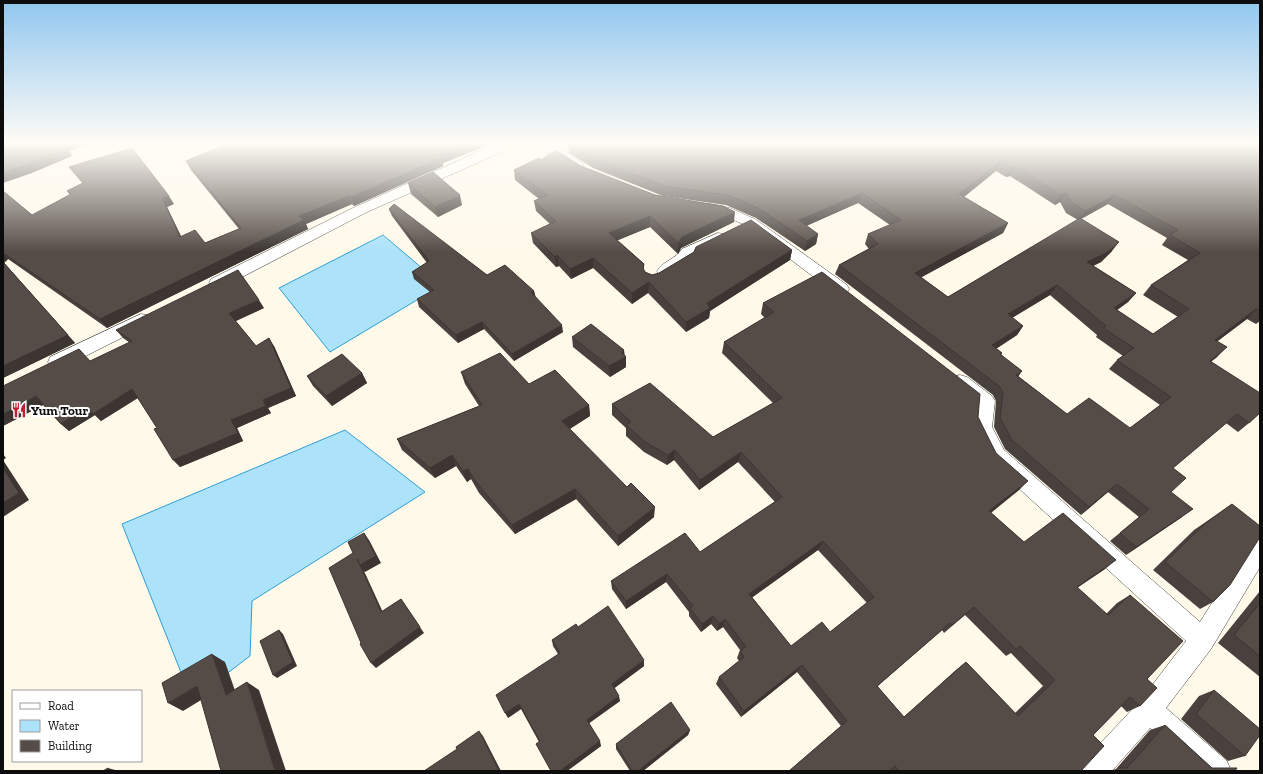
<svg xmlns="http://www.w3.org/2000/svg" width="1263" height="774" viewBox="0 0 1263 774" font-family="'Zilla Slab',serif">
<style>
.water{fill:#ace2fa;stroke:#2f9ed5}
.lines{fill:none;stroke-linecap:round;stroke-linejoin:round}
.street-casing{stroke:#3f3f3f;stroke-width:1}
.street{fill:#fff;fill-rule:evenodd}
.wall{fill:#49413d;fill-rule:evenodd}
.shaded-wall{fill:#3c3532}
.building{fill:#554c47;stroke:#3c3532;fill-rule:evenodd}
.labels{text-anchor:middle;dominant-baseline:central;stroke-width:4;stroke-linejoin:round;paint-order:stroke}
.poi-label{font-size:13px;font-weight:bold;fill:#0c0c0c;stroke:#fff;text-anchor:start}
</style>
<rect width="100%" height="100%" fill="#fff9ea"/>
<path class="water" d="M383,235L442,285L330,352L279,288Z
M345,430L425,492L252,601L250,656L192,700L122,524Z"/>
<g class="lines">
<defs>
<path id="street" d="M498,143H517L515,146L365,213L223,287L217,289L211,287L209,283L211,279L355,207Z
M534,143H551L581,162L583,165L581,168L576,169L571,168L536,146Z
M710,204L730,208L755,219L847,285L849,289L847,293L841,295L835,293L745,225L722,215L705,212L702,209L705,206Z
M718,233L724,234L726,238L724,242L694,256C691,262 673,276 665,277C664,277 660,275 659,275L657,271C663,261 676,259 682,249Z
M141,314L147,315L150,320L147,325L64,367L57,369L50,367L48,362L50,357Z
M960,375L967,377L992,396L995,401L992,427L1004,450L1200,622L1252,539L1260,536V567L1211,649L1166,708L1227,761L1231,771H1197L1150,728L1112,771H1080L1084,761L1140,701L1186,641L990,462L972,427L975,404L953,387L951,382L953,377Z"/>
</defs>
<use href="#street" class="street-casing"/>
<use href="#street" class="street"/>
</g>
<path class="wall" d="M400,143H493L443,163V166L354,206L352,204L306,224L308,229L107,328L8,259L4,263L75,343L3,378V191L32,215L70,195L67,191L83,183L69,167L174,204L167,207L181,236L205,243L239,229L191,170L186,161L395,145Z
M568,143H1260V321L1256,324L1247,319L1217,341V357L1211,361L1249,423L1238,432L1226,423L1173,468L1171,492L1182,517L1126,555L1110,541L1139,517L1108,492L1081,515L1005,449L994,427L996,401L993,395L835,274L839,265L869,249L865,244L868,234L890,225L858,203L806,226L818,234L816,244L805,251L756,218L726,205L663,196L593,168L569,153ZM996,171L1006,177L1010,176L1055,205L1060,202L1066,213L1078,220L948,297L921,277L1003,233L1008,223L964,197ZM1108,204L1167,238L1162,245L1188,260L1151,285L1143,295L1178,317L1153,334L1117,310L1128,302L1136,293L1093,266L1101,262L1112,251L1081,219ZM1050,295L1097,335L1096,337L1123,356L1117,360L1109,369L1160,405L1130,428L1067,414L1018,376L1001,354L1002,353L996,349L1017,335L1023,326L1012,318Z
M541,160L581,166L655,195L734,222L681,248L678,254L650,227L617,240L644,264V271L645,272L652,275L792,250L790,260L710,311L709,318L686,332L648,293L632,304L593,268L571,279L559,266L556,267L533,243L531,233L550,224L536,211L534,201L539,199L515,180L514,170Z
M408,183L462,205L438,217L411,194Z
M389,209L487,275L534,291L535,297L563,332L514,361L484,329L458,343L419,307L417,299L430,292L414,279L412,272L427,263L392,216Z
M763,303L978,417L996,453L1019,490L991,513L1024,542L1105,569L1077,588L1106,614L1117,603L1130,595L1147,679L1140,706L1127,712L1121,706L1093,735L1081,771H789L841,726L797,672L741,717L716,684L719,677L739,661L737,658L740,650L723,627L717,631L711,624L701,632L689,616V612L666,582L626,609L612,589L611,581L700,552L775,502L738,462L699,490L674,460L667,465L644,452L626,436V428L612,415V404L713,437L773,403L722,353L724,342L765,318L761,314ZM818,550L867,603L830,632L791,646L752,597ZM965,615L1006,656L1011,653L1043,686L1015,713L966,662L957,669L904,717L877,686L942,630L944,633Z
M264,308L235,321L256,346H274L296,396L268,408L271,413L237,428L243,441L180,467L157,428L138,398L101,421L95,415L69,431L61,424L43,405L3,426L91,361L130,343L123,338L116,330Z
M572,337L625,355L626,357V367L610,377L573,347Z
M461,372L529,384L589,405L590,416L570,429L654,517L618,546L576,499L515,534L479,493L471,479L467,482L456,466L435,478L402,450L397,439L479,406L465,384Z
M362,373L367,383L332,406L313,386L307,376Z
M1232,504L1213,602L1200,609L1153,570L1194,530Z
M1260,591V677L1218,643Z
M578,627L644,666L614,688L620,701L589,723L601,746L567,771H551L539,742L521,709L508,718L558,654L553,646L552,640Z
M1214,690L1245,756L1228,761L1181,719L1199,696Z
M1165,725L1212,768L1235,771H1109L1116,769L1150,730Z
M690,730L688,735L643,771H630L616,749V744Z"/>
<path class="shaded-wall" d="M64,143H90L70,151L72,156L32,173L3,183V172Z
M471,143H493L443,163V166L354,206L351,197L439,155Z
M1001,161L996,171L955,204L959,194Z
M1015,166L1010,176L1006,177L1011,168Z
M862,193L858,203L797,230L799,220Z
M1066,193L1060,202L1055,205L1060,195Z
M460,195L462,205L438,217L435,207Z
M1115,195L1108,204L1079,220L1085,211Z
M169,196L174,204L167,207L185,245L180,237L162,198Z
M349,196L352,204L306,224L308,229L107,328L100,319L299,216Z
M735,212L734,222L681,248L678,254V243L682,237Z
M650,216V227L609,244V233Z
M1008,223L1003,233L911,283L915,273Z
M818,234L816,244L805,251L807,241Z
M1119,242L1112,251L1101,262L1081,272L1087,262Z
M792,250L790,260L710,311L709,318L686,332V322L707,303Z
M3,254L8,259L4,263L75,343L3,378Z
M557,255L559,266L556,267L555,257Z
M593,258V268L571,279L570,269Z
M649,282L648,293L632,304V293Z
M1057,285L1050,295L1002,324L1008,314Z
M534,291L536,298L531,292Z
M1136,293L1128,302L1106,318L1114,308Z
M259,300L264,308L234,322L229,313Z
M1256,309L1247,319L1206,350L1215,340Z
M482,322L484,329L458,343L456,335Z
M562,325L563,332L514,361L512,354Z
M1023,326L1017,335L986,355L992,345Z
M269,338L274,346L296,396L268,408L271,413L237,428L243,441L180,467L173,460L231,420L263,400Z
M1227,347L1217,357L1201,370L1210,361Z
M624,350L625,357H626V367L610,377L609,366L621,352Z
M1022,371L1016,380V375Z
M362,373L367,383L332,406L326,396Z
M132,389L139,397L101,421L95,415L69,431L61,424L87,407Z
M36,396L45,404L3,426V414Z
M589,405L590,416L564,432L562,421Z
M675,450L674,460L667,465L668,455Z
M741,452L738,462L699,490L700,480Z
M3,454L6,458L3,460L29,500L3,517Z
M452,455L456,466L435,478L430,468Z
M468,469L471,479L467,482L463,471Z
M1028,481L1019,490L981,520L989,511Z
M1117,484L1108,492L1081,515L1089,507Z
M575,489L576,499L515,534L512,525Z
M655,507L654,517L618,546V536Z
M1193,509L1182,517L1126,555L1136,547Z
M364,533L369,540L381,563L365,572L364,571L386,619L381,612L357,559Z
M823,541L818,550L746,602L749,594Z
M1116,560L1105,569L1066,595L1077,587Z
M667,574L666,582L626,609V601Z
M401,599L424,633L376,668L371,663Z
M713,616L711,624L701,632L702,624Z
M725,619L723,627L717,631L719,624Z
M950,623L942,630L871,692L877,686Z
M279,630L283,634L297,666L277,678L273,675Z
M212,654L225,662L239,702L226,695Z
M644,660V666L612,690V684Z
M802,665L797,672L741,717L744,711Z
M247,682L259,690L286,771H275Z
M197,686L211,694L183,711L168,703Z
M619,696L620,701L588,724L587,720Z
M519,704L521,709L508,718L505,713Z
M690,730L688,735L643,771H638Z
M479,731L483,736L501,771H499Z
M600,741L601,746L567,771H560Z
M108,768L115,770V771H108Z"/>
<path class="building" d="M7,143H64L66,148L25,165L3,172V145Z
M226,143H393L395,145L400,143H471L439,155L441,158L351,197L349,196L299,216L304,220L100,319L3,253V191L32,215L71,194L67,191L83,183L69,167L132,148L169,196L162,198L180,237L195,230L205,243L241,228L186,161L227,144Z
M569,143H1260V311L1256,309L1215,340L1227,347L1210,361L1260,393V413L1249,423L1237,414L1173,468L1186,478L1171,492L1193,509L1136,547L1120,533L1149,509L1117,484L1089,507L1012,440L1000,418L1003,392L999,386L839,265L878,244L868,234L901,220L862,193L799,220L818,234L807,241L758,208L727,195L664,186L592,158ZM1001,161L1011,168L1015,166L1060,195L1066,193L1072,203L1085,211L1115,195L1178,230L1170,235L1200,253L1151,285L1189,309L1153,334L1114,308L1136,293L1087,262L1108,252L1119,242L1080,218L948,297L915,273L1008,223L959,194ZM1057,285L1106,326L1103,328L1134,348L1117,360L1171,397L1130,428L1089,398L1067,414L1016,375L1022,371L1000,354L1002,353L992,345L1023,326L1008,314Z
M556,150L581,166L655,195L723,206L735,212L682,237L678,243L650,216L609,233L644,264L643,268L645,272L652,275L659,273L694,252L696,247L751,220L792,250L707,303L710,308L686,322L649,282L632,293L593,258L570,269L557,255L555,257L531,233L556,221L534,201L547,195L514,170L539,158L541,160Z
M433,172L460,195L435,207L408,183Z
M394,204L487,275L505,265L534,291L531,292L562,325L512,354L482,322L456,335L417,299L434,290L412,272L429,261L389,209Z
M3,262L68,335L3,366Z
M238,270L259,300L229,313L256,346L269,338L291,388L263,400L266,406L231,420L238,433L173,460L154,429L157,428L132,389L93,414L87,407L61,424L36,396L3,414V386L79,349L90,361L132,341L116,330Z
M822,272L980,394L978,417L996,453L1028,481L989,511L1024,542L1063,513L1116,560L1077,587L1108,615L1130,595L1183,641L1147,679L1157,688L1140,706L1130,697L1093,735L1104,746L1081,771H899L895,766L889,771H789L847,721L802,665L744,711L719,677L744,657L740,651L746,647L725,619L719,624L713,616L702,624L690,608L693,606L667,574L626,601L611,581L685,533L700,552L782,497L741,452L700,480L675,450L668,455L645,442L626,425L631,422L612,404L650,383L713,437L782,398L724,342L774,312L763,303ZM823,541L874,597L830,632L822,622L791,646L749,594ZM974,607L1016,649L1020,646L1055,680L1018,716L966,662L904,717L877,686L950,623L952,625Z
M591,324L624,350L621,352L626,357L609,366L572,337Z
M500,353L529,384L555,370L589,405L562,421L627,487L631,483L655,507L618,536L575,489L512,525L476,482L468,469L463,471L452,455L430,468L397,439L482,405L461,372Z
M342,354L362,373L326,396L307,376Z
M3,468L19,493L3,503Z
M1232,504L1260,526V537L1230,585L1213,602L1165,562L1207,522Z
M364,533L376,556L360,565L357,559L381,612L401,599L420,627L371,663L360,644L361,643L329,568L353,553L348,542Z
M1260,603V656L1234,635Z
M608,606L644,660L612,684L619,696L587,720L600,741L560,771H551L536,744L540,741L519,704L505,713L496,695L560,653L552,640L576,624L578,627Z
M279,630L293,662L273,675L260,641Z
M212,654L226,695L247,682L275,771H221L197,686L168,703L162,683Z
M1214,690L1260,729V735L1245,756L1196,714Z
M671,702L690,730L638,771H632L616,744Z
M1165,725L1212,768H1237L1235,771H1116L1118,768H1127Z
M479,731L499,771H424L457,749L456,747Z
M108,768V771H103Z"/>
<linearGradient id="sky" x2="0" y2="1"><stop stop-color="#90c6ef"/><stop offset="0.57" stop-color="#fffcf6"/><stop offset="1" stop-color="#fffcf6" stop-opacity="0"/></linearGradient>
<rect width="1263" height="252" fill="url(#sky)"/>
<defs>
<symbol id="restaurant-bare" viewBox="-9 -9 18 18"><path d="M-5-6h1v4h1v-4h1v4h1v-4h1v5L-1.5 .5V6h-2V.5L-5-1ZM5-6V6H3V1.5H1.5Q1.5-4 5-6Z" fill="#c31d30" stroke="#fff" stroke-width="2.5" paint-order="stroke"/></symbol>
</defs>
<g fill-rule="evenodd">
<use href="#restaurant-bare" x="8" y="399" width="22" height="22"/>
</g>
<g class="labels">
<g class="poi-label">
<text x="31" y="410">Yum Tour</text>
</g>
</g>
<rect width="1263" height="774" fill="none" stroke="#0c0c0c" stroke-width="8"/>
<rect x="12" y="690" width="130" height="72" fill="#ffffff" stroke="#9e9e9e"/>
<rect x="20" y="703" width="20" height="6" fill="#ffffff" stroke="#9e9e9e"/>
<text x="48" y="710" font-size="12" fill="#0c0c0c">Road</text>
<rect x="20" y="720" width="20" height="12" fill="#ace2fa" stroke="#9e9e9e"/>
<text x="48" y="730" font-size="12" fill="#0c0c0c">Water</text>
<rect x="20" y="740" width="20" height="12" fill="#554c47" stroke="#9e9e9e"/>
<text x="48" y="750" font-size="12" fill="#0c0c0c">Building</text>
</svg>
